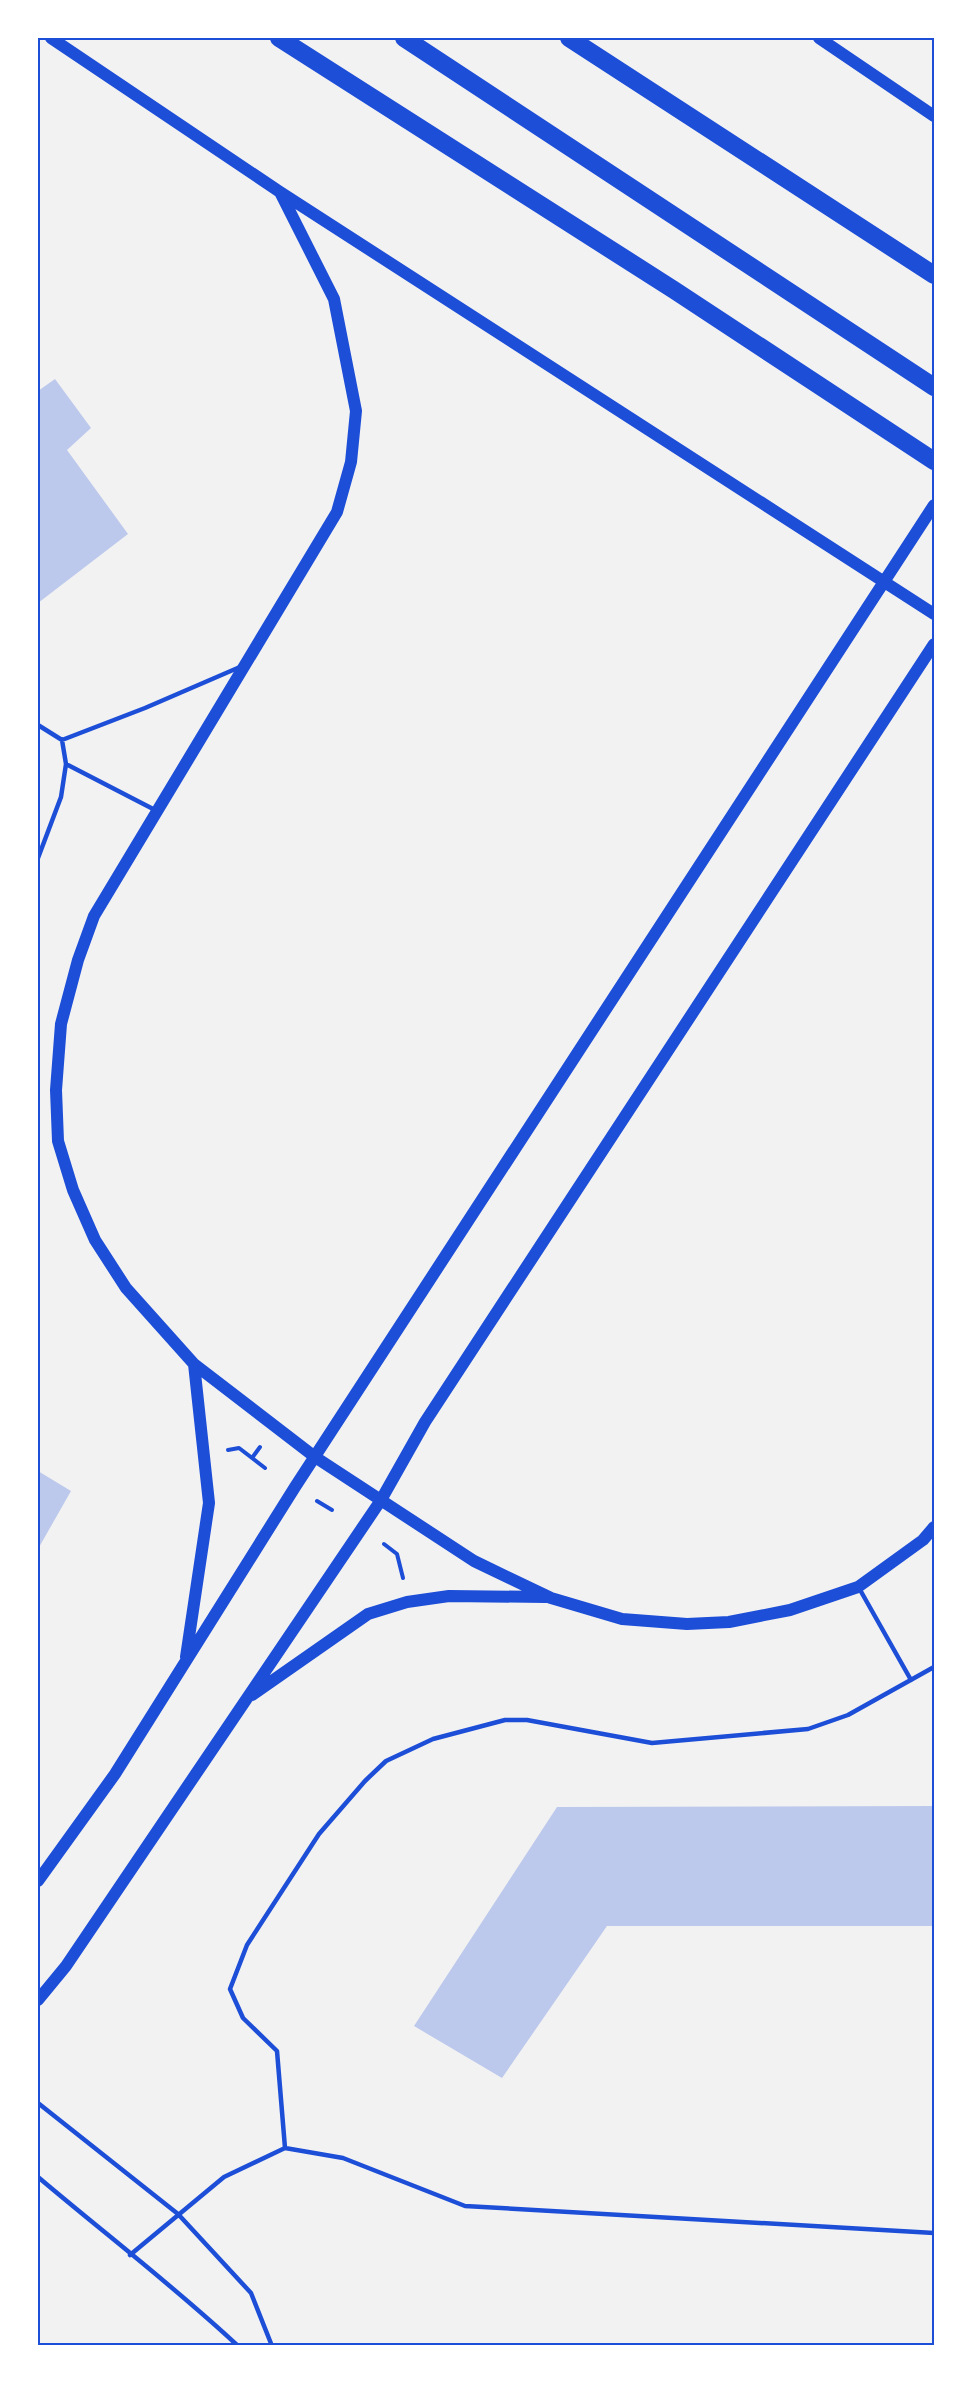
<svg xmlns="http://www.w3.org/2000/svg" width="972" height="2383" viewBox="0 0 972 2383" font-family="Ubuntu,sans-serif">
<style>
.building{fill:#bdc9ec}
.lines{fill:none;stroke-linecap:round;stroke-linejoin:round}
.path{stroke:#1d4ed8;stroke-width:4}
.service{stroke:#1d4ed8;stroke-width:4.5}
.secondary{stroke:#1d4ed8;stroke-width:12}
.motorway{stroke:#1d4ed8;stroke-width:18}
.neatline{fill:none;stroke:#1d4ed8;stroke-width:2}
</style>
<rect width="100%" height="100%" fill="#f2f2f2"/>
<path class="building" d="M55,379L91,428L67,450L128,534L38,603V391Z
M38,1471L71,1491L38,1549Z
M934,1806V1926H607L502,2078L414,2026L557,1807Z"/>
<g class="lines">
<path class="path" d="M228,1450L239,1448L265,1468
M252,1458L260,1447
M317,1501L332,1510
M384,1544L397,1554L403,1578"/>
<path class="service" d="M38,725L62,740L66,764L61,797L38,858
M62,740L145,708L240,667
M66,764L157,811
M859,1588L911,1680
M38,2103L178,2214L251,2293L272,2346
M285,2148L277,2051L243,2018L230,1989L247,1945L319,1834L365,1781L386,1761L433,1739L505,1720H527L652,1743L808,1729L848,1715L934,1667
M38,2177C104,2233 174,2286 238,2346
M130,2255L224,2177L285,2148L343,2158L465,2206L934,2233"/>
<path class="secondary" d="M51,38L280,192L934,614
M819,38L934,116
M280,192L334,299L356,411L351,462L337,512L94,916L78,960L61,1024L56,1090L58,1141L73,1190L95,1240L126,1288L194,1364L315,1457L474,1561L551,1598L622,1619L687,1624L729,1622L790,1610L858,1587L923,1540L934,1527
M186,1657L209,1503L194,1364
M252,1695L368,1614L407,1602L449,1596L546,1597
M38,1881L115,1774L295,1487L934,505
M38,2000L66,1966L381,1500L425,1422L934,644"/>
<path class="motorway" d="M279,38L674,290L934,461
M404,38L934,387
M569,38L934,275"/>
</g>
<rect width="972" height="2383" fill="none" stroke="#ffffff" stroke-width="78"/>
<rect x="39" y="39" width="894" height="2305" class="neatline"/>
</svg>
